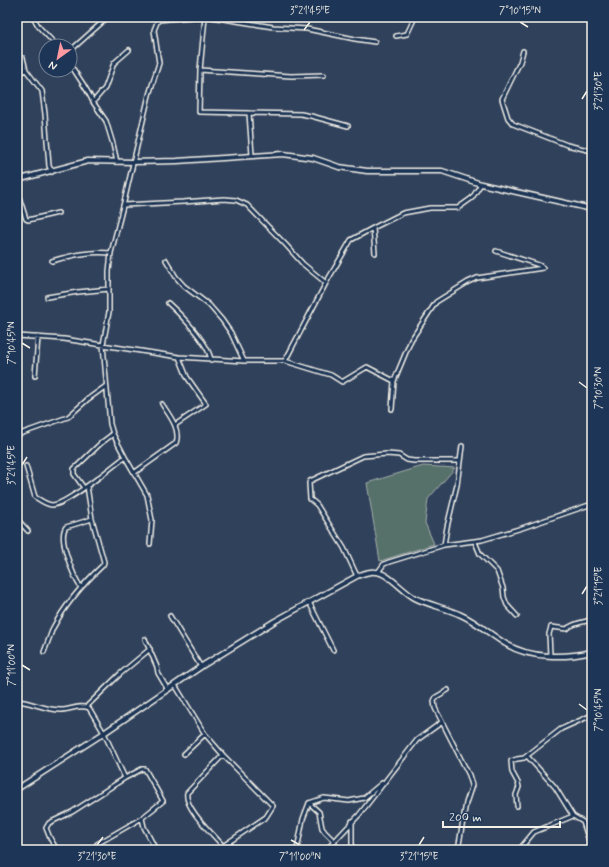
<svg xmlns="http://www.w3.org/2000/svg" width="609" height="867" viewBox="0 0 609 867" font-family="Mynerve,sans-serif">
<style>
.green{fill:#566f6b;stroke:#a5b0aa}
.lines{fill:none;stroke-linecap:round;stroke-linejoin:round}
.minor-casing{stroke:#f4f1e8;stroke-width:6}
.tertiary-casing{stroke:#f4f1e8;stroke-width:7}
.minor{stroke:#1d3557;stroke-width:3}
.tertiary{stroke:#1d3557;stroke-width:4}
.ticks{fill:none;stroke:#f4f1e8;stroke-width:1.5}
.neatline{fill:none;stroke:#f4f1e8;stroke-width:1.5}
.ticks-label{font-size:10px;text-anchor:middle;fill:#f4f1e8}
</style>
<rect width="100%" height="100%" fill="#30415c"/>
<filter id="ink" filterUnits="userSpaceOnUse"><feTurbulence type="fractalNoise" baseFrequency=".025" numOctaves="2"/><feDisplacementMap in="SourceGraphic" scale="8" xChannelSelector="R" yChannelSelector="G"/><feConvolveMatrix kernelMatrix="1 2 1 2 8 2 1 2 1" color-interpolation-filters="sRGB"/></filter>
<g filter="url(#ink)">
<path class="green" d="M423,466L455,468L428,499L425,523L434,544L380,561L367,483Z"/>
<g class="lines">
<defs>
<path id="minor" d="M33,17L39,27L57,46
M205,17L200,70L199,112L249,113L252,155
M211,17L273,27L307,29L355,39L375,42
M396,36L407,34L415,17
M70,51L108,17
M523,51L520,62L502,99L508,118L513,124L567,145L592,151
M23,58L26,70
M70,64C78,77 87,88 93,102
M200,70L291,76L324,75
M17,74L26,70L42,91L45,114L49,166L52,172
M249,113L301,114L311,116L348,126
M117,162L113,144L106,121L93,102L105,88L114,63L129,50
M17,191L26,219L28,220L58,213
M124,205L183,202L224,199L236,200L247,205L286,245L303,264L326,283
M373,228L403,213L430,208H458L472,198L481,184
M166,260L176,277L184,286L209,305L222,320L231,333L244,361
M52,261C73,255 89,251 111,253
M47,297L78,292L109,289
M168,303C181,315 208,342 211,360
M17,336L64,339L179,357L244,361H285L331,375L342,382L367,367L394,381
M285,361L326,283L351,240L373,228L375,253
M35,376L38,337
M392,409L394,381L411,340L436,302L468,282L477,278L543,268L539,265L496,251
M175,425L206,404L187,377L179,357
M17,435L68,417L88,399L106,386
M26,466L35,497C40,500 46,505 52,505C66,505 111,468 125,457
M134,473L176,443C181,429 169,415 162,404
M84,488L74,474V469L101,443L113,434
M17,519L28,531
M475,542L480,554L497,571L503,588L504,597L507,605L517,616
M150,544L152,520L147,495L125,457L113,434L110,424L103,345L109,312V271L111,253L124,202L149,95L159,63L154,30L158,20L192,17
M444,545L482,540L522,528L592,504
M378,572L384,564L389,562L444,545L447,527L457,485L462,446
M357,576L344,548L317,505L310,499L309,483L310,481L363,456L387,454L399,455L407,460L414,461H460
M81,588C74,577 57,538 66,527L92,519
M591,598L592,607
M309,602L333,650
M170,616L201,667
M145,639L157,667L158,673L168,690
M44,652C47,644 50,636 53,628C65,605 84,583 103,565L104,562L92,519L87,486
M550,655L549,634L551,627L567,629C572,623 584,622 591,620
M175,685L205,734L223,755L273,806L266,817L217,850
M448,690L436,697L434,701L435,708L469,775L472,785L466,803L458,850
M17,701C32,702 45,710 61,710C70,710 80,704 89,708L104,733L125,778
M86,707L120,674L150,649
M184,754L205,734
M527,756L555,787L573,816
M309,803L324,798L349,801L364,798L382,783
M309,803L319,812L322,828L325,832L335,842
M517,806L516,795L519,787L518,783L512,772L511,761L517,759L524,758L561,729L592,715
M142,818L144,827L156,850
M223,846C213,834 184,808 187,793L223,755
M57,850L50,838L46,828L49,823L72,812L125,778L142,769H145L163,801L142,818L97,844
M297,850L303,819L309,803
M326,850L359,815L417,740L442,722
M352,850V821
M519,850L534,832L573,816L583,822L592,850"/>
<path id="tertiary" d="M17,180L88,161L134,162L177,161L283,154L313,158L339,167L367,171H442L481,184L592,209
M17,789L104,733L202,666L275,621L357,576C363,574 369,571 375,572C388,572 403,592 415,598C429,605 446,608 461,615C477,622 491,635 506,644C530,659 566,658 592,652"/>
</defs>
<use href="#minor" class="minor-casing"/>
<use href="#tertiary" class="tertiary-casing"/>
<use href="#minor" class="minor"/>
<use href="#tertiary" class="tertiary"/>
</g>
</g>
<path class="ticks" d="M520,22L528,27M304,30L310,22M582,99L587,91M22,343L30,348M579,382L587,388M22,465L27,457M582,594L587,586M22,665L30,670M579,704L587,710M291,840L300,845M97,845L103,837M419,845L424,837"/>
<rect width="609" height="867" fill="none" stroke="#1d3557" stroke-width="44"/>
<g transform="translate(58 58) rotate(213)"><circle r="19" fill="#1d3557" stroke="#738091"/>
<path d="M0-3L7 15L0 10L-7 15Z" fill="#ff9aa2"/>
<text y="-6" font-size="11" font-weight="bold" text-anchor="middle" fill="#f4f1e8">N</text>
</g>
<path d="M443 821v6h117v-6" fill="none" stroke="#f4f1e8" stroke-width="2"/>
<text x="449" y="821" font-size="12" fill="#f4f1e8" stroke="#1d3557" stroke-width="3" paint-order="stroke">200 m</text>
<rect x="22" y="22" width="565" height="823" class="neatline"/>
<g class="ticks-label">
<text x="310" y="14">3°21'45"E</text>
<text x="520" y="14">7°10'15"N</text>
<text transform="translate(598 91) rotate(-90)" y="4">3°21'30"E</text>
<text transform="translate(11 343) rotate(-90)" y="4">7°10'45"N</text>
<text transform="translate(598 388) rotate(-90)" y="4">7°10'30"N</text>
<text transform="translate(11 465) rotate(-90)" y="4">3°21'45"E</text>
<text transform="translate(598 586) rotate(-90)" y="4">3°21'15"E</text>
<text transform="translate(11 665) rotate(-90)" y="4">7°11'00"N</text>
<text transform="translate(598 710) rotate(-90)" y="4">7°10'45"N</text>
<text x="97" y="860">3°21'30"E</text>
<text x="300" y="860">7°11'00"N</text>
<text x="419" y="860">3°21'15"E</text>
</g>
</svg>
